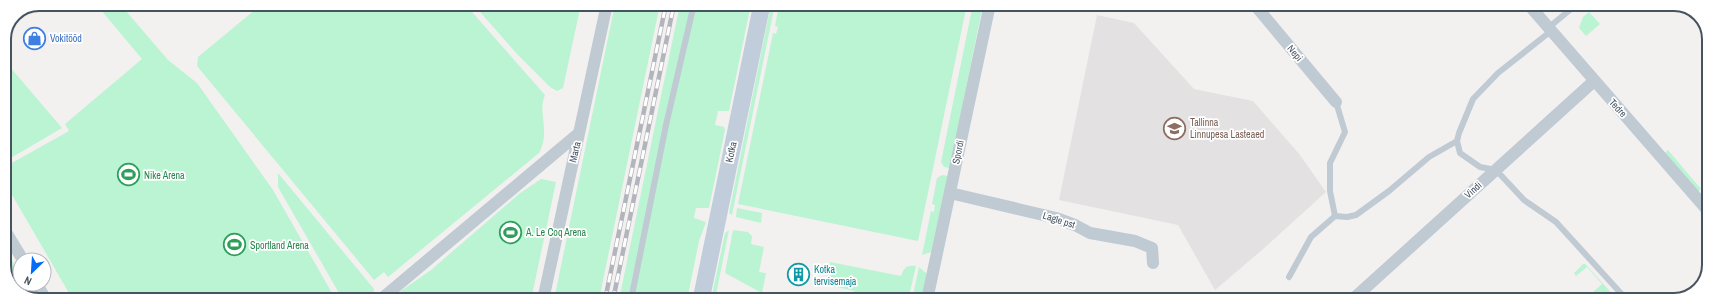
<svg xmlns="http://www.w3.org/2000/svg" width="1713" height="304" viewBox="0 0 1713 304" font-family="'Archivo Narrow',sans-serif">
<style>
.education{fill:#e4e1e2}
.green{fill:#baf4d2}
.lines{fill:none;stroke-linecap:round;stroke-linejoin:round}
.lane{stroke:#bfcad3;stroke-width:6}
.street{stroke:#bfcad3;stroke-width:12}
.secondary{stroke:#c1cddb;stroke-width:17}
.rail-casing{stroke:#b2b5bb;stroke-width:4.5}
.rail{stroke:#fff;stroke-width:3;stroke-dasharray:9;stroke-linecap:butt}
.labels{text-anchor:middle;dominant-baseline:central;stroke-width:3.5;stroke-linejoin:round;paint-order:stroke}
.shop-label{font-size:10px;fill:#366cbe;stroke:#fff;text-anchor:start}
.street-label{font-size:10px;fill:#465360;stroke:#fff}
.education-label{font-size:10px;fill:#785e54;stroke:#fff;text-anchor:start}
.leisure-label{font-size:10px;fill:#27864d;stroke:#fff;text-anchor:start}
.culture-label{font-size:10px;fill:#0d838f;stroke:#fff;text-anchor:start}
.rim{fill:none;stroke:#465360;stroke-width:2}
</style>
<rect width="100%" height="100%" fill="#f3f0f0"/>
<path class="education" d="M1097,15L1134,23L1194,89L1253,101L1300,155L1326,192L1262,250L1215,290L1178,225L1059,200Z"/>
<path class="green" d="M96,4H120L168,60L197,83L273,190L336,300H73L4,181L5,172L10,164L69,131L65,124L142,59Z
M262,4H465L545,95C537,113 551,130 539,153L388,277L384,272L374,280L197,66L198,57Z
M473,4H581L563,88L557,91L550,87L517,54Z
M615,4H660L599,300H554Z
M680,4H751L729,111H718L715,125L724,127L725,130L709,208H696L694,218L706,222L699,241L687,300H619Z
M771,4H775L732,215L729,213Z
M779,4H967L918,241L738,204L773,33L776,34L778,27L775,26Z
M973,4H983L950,168L944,167L941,162Z
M1589,12L1600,24L1586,36L1579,28L1583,17Z
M4,60L62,128L9,159L10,135L4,121Z
M1668,150L1701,189L1698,192L1665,153Z
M278,173L374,289V293L366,300H343L278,187Z
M942,175L948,176L931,252L922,255L931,211L934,212L935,205L932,204L937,178Z
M541,179L556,182L531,300H388L431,270L519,194Z
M737,208L762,213L761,223L736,217Z
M729,230L715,300H711L725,233Z
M733,230L748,232L752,236L751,244L764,247L759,272L766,273L762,293L725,273Z
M4,247L20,274V284H26L35,300C6,288 4,277 4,247Z
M830,262L901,276C904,268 906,265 916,266L908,300H852L854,291L825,284Z
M1583,264H1585L1618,300H1584L1602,284L1587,267L1576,276L1574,273Z
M919,267L927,274L923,300H912Z"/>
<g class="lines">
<path class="lane" d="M1548,28L1577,4
M1551,31L1498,73L1473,99L1459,133L1457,141L1460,153L1480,167L1496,170L1524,200L1556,222L1627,300
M1335,216L1347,217L1356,215L1389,191L1429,157L1457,141
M1289,277L1311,237L1335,216L1330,191V163L1345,132L1336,102
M631,300L666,125L694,4"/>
<path class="street" d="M1136,4H1140
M1254,4L1336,102
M1528,4L1709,212
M950,193L1056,218L1075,225L1090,233L1135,241L1152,248L1153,263
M4,229L23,260
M37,284L46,300
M380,300L579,133
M543,300L607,4
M927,300L990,4
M1352,300L1594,81"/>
<path class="secondary" d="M701,300L762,4"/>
<defs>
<path id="rail" d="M605,300L666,4
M613,300L674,4"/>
</defs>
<use href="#rail" class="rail-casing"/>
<use href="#rail" class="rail"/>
</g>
<defs>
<symbol id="shop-ring" viewBox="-11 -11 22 22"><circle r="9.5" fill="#fff" stroke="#3f7fe0" stroke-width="1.5"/><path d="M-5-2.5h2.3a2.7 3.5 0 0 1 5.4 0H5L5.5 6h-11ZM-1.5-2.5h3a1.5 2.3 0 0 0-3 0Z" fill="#3f7fe0"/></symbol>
<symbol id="school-ring" viewBox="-11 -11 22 22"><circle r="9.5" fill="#fff" stroke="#8d6e63" stroke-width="1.5"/><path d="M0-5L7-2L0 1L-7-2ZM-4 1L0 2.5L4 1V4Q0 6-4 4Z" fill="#8d6e63"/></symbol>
<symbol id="stadium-ring" viewBox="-11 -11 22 22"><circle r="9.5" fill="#fff" stroke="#2e9e5b" stroke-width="1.5"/><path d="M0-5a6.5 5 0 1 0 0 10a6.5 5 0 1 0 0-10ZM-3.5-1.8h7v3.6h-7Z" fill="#2e9e5b"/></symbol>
<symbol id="building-ring" viewBox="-11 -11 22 22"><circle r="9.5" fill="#fff" stroke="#0f9aa8" stroke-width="1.5"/><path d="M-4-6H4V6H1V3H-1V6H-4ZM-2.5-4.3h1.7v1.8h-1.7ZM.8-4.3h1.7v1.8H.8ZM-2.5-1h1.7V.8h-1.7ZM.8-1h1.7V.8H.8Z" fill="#0f9aa8"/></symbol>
</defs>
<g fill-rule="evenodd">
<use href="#shop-ring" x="22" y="26" width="25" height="25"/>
<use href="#school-ring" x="1162" y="116" width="25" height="25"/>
<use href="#stadium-ring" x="116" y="162" width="25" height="25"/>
<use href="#stadium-ring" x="498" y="220" width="25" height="25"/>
<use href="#stadium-ring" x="222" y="232" width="25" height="25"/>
<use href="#building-ring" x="786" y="262" width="25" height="25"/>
</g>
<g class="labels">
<g class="shop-label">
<text x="50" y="38">Vokitööd</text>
</g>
<g class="street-label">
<text transform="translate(1295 53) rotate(50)">Nepi</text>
<text transform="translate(1618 108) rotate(48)">Tedre</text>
<text transform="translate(575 152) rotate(-77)">Marta</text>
<text transform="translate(731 152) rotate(-78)">Kotka</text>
<text transform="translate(958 152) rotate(-78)">Spordi</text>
<text transform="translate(1473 190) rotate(-42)">Vindi</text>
<text transform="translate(1059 220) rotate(18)">Lagle pst</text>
</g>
<g class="education-label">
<text x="1190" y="122">Tallinna<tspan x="1190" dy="12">Linnupesa Lasteaed</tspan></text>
</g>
<g class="leisure-label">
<text x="144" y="175">Nike Arena</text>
<text x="526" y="232">A. Le Coq Arena</text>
<text x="250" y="245">Sportland Arena</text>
</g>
<g class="culture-label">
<text x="814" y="269">Kotka<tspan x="814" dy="12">tervisemaja</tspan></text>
</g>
</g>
<path d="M0 0H1713V304H0ZM39 11H1674A28 28 0 0 1 1702 39V265A28 28 0 0 1 1674 293H39A28 28 0 0 1 11 265V39A28 28 0 0 1 39 11Z" fill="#fff" fill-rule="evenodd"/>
<path class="rim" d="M39 11H1674A28 28 0 0 1 1702 39V265A28 28 0 0 1 1674 293H39A28 28 0 0 1 11 265V39A28 28 0 0 1 39 11Z"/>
<g transform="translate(32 272) rotate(205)"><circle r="19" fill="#ffffff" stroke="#b5babf"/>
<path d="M0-3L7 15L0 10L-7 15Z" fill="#046bf8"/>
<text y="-6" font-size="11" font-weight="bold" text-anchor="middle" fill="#465360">N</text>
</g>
</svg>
